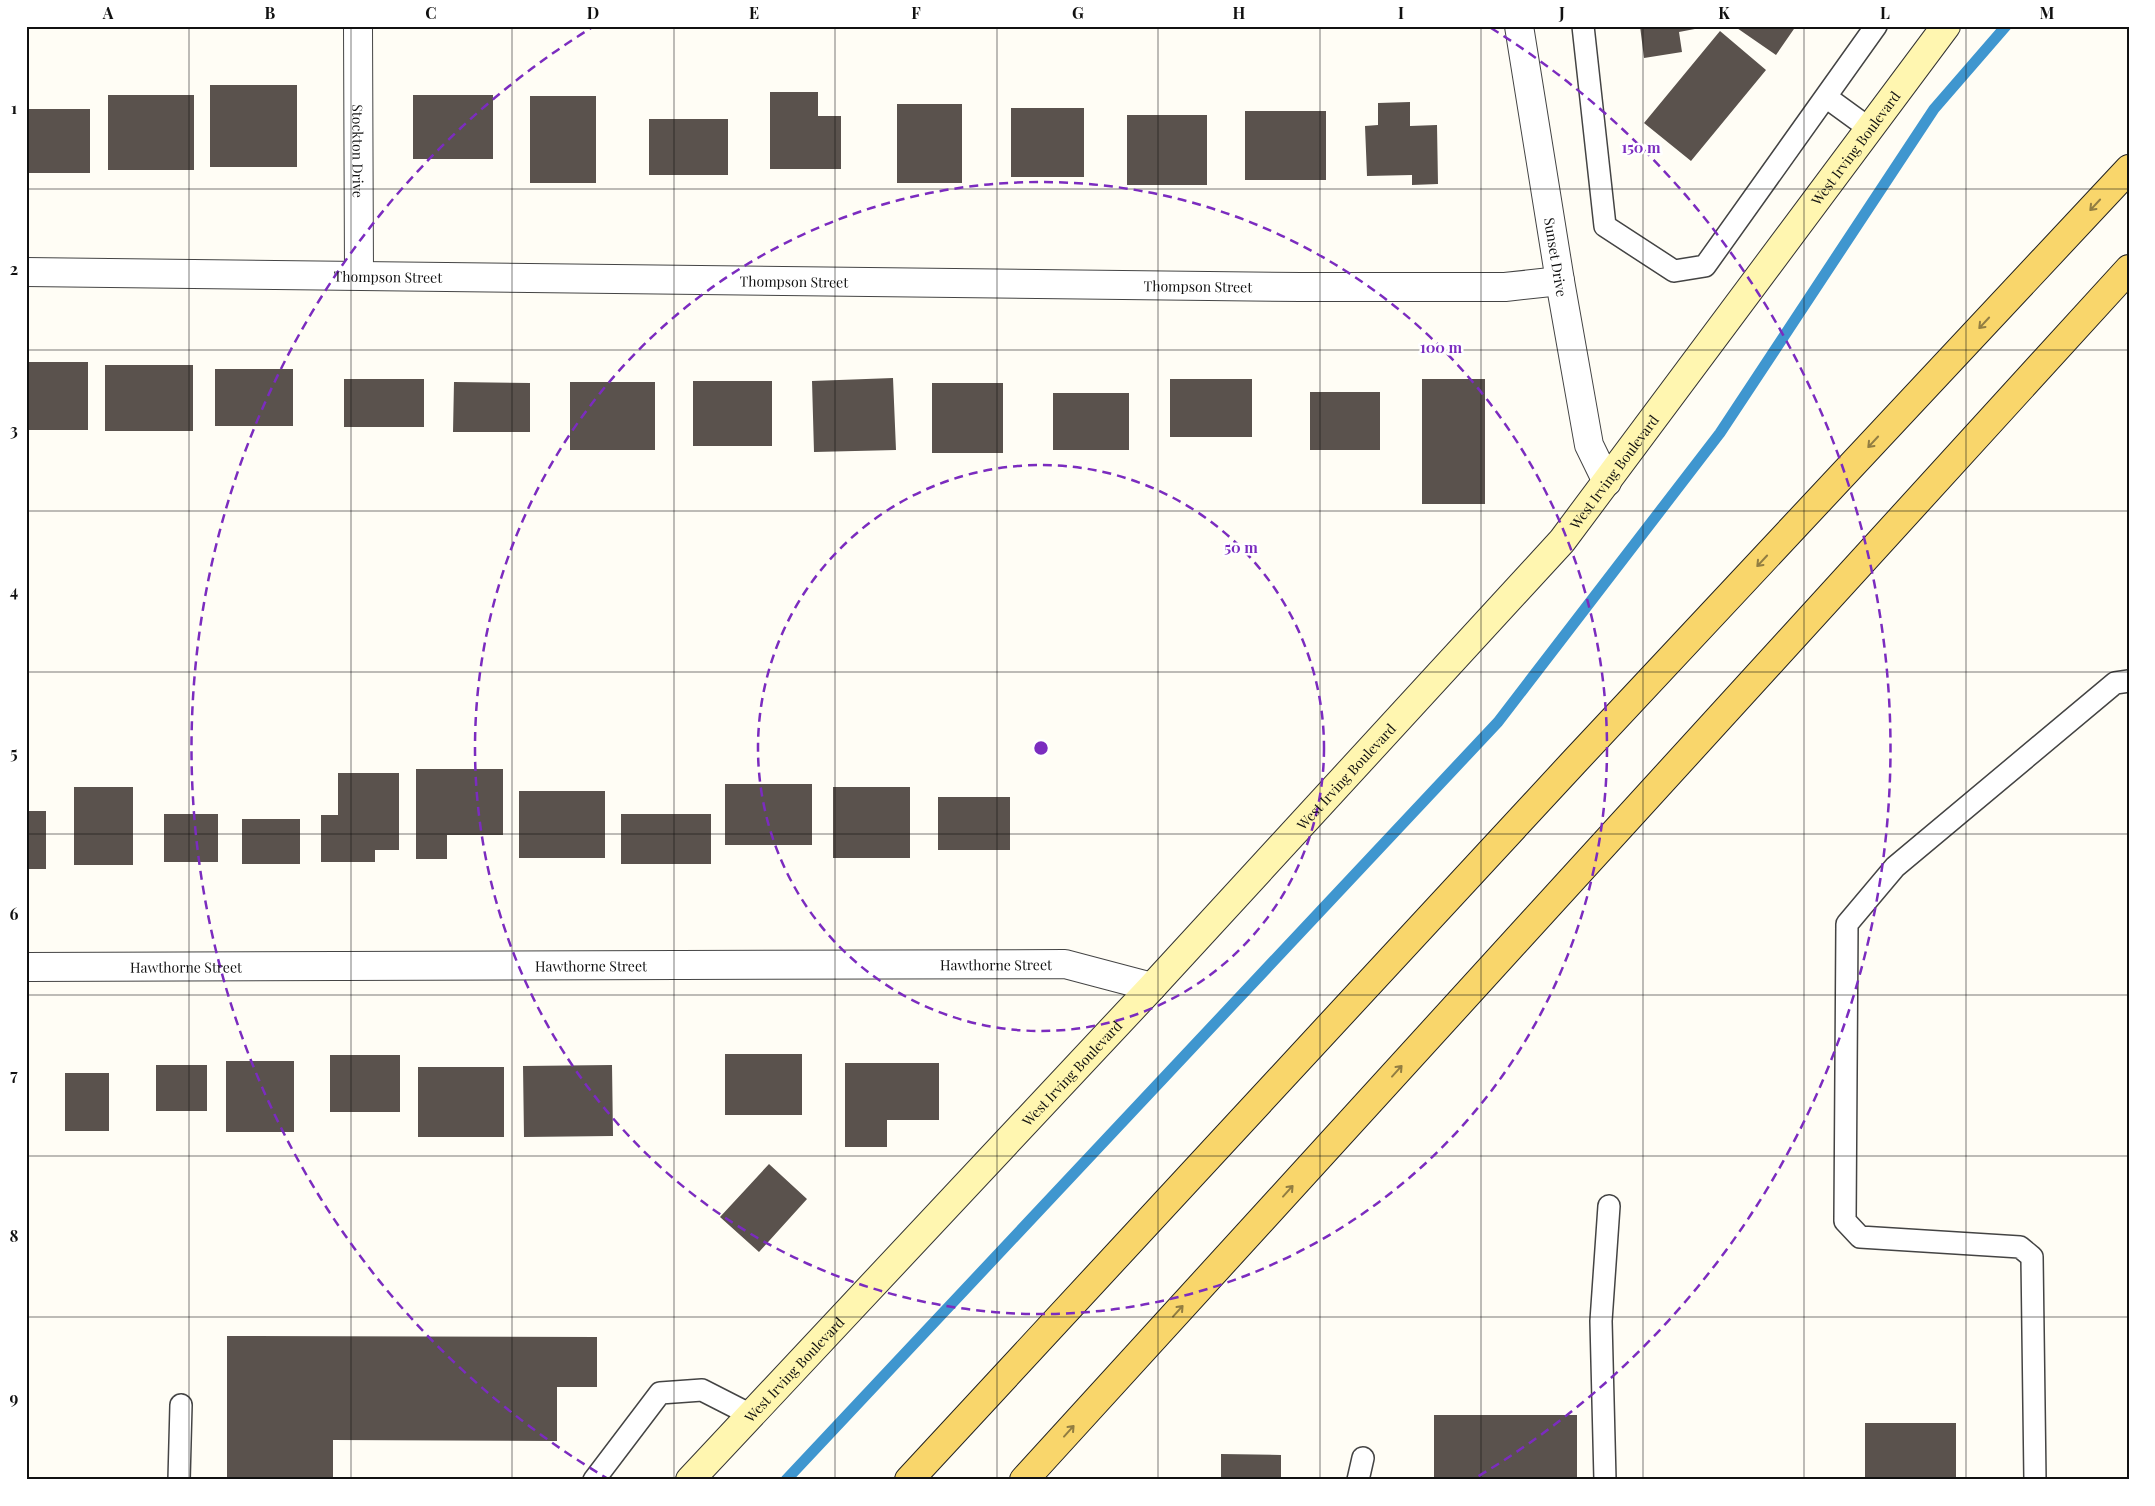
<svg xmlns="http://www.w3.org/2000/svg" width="2155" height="1506" viewBox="0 0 2155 1506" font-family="'Playfair Display',serif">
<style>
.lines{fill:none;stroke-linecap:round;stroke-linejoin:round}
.stream{stroke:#3f96cf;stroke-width:11}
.building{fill:#5a524d}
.lane-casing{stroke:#444;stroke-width:24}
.street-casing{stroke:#444;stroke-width:30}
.secondary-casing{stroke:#333;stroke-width:30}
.primary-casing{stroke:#222;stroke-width:30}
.lane{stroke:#fff;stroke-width:21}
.street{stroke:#fff;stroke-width:28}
.secondary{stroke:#fff6b0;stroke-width:28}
.primary{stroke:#f9d66b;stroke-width:28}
.oneway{stroke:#917d42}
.grid{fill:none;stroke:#111;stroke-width:1;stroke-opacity:0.55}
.ring{fill:none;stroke:#7b2cbf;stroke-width:2.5;stroke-dasharray:9 6}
.labels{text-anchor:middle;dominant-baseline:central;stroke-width:5;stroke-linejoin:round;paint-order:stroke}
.street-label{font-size:14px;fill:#111;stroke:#fff}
.centre{fill:#7b2cbf;stroke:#fff;stroke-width:2.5}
.ring-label{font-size:15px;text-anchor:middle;font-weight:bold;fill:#7b2cbf;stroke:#fff;stroke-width:5;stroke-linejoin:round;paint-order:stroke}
.neatline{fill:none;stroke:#111;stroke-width:2}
.grid-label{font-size:16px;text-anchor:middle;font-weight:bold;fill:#111}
</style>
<rect width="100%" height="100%" fill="#fffdf5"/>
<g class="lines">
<path class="stream" d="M786,1480L1498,722L1720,433L1934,109L2006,26"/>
</g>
<path class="building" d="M1640,26H1700V28L1679,32L1682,52L1644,58Z
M1734,26H1796L1776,55Z
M1720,31L1766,70L1691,161L1644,123Z
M210,85H297V167H210Z
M770,92H818V116H841V169H770Z
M108,95H194V170H108Z
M413,95H493V159H413Z
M530,96H596V183H530Z
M1410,102V126L1437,125L1438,184L1412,185V175L1367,176L1365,126L1378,125V103Z
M897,104H962V183H897Z
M1011,108H1084V177H1011Z
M26,109H90V173H26Z
M1245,111H1326V180H1245Z
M1127,115H1207V185H1127Z
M649,119H728V175H649Z
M26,362H88V430H26Z
M105,365H193V431H105Z
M215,369H293V426H215Z
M893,378L896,450L814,452L812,381Z
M344,379H424V427H344Z
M1170,379H1252V437H1170Z
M1422,379H1485V504H1422Z
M693,381H772V446H693Z
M454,382L530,383V432H453Z
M570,382H655V450H570Z
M932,383H1003V453H932Z
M1310,392H1380V450H1310Z
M1053,393H1129V450H1053Z
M416,769H503V835H447V859H416Z
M338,773H399V850H375V862H321V815H338Z
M725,784H812V845H725Z
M74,787H133V865H74Z
M833,787H910V858H833Z
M519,791H605V858H519Z
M938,797H1010V850H938Z
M26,811H46V869H26Z
M164,814H218V862H164Z
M621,814H711V864H621Z
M242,819H300V864H242Z
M725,1054H802V1115H725Z
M330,1055H400V1112H330Z
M226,1061H294V1132H226Z
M845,1063H939V1120H887V1147H845Z
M156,1065H207V1111H156Z
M612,1065L613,1136L524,1137L523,1066Z
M418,1067H504V1137H418Z
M65,1073H109V1131H65Z
M769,1164L807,1199L759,1252L720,1217Z
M227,1336L597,1337V1387H557V1441L333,1440V1480H227Z
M1434,1415H1577V1480H1434Z
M1865,1423H1956V1480H1865Z
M1221,1454L1281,1455V1480H1221Z"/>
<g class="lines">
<defs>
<path id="lane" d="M1583,26L1605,226L1674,271L1705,266L1876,26
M1826,97L1870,129
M179,1480L181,1405
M594,1480L660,1393L702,1390L751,1415
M1358,1480L1363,1458
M1605,1480L1601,1321L1609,1206
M2035,1480L2032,1257L2020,1247L1860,1237L1845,1221L1847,924L1895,867L2115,683L2129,681"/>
<g id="street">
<path id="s1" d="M358,26L359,275"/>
<path id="s2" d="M1519,26L1560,281L1589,445L1607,482"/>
<path id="s3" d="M26,272L1301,287H1505L1560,281"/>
<path id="s4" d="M26,967L1065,964L1152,987"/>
</g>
<g id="secondary">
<path id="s5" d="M690,1480L1152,987L1562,541L1946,26"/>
</g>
<path id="primary" d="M909,1480L1574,762L2129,169
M1024,1480L2129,269"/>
</defs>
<use href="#lane" class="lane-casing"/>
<use href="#street" class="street-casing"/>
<use href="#secondary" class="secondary-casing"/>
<use href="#primary" class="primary-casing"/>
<use href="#lane" class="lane"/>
<use href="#street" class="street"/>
<use href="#secondary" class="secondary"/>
<use href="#primary" class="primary"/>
</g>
<defs><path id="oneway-shaft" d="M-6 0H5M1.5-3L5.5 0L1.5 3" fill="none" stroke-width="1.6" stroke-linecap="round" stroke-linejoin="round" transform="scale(1.25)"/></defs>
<g class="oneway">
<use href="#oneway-shaft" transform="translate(2095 205) rotate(133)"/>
<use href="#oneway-shaft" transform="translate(1984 323) rotate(133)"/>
<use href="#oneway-shaft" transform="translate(1873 442) rotate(133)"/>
<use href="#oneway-shaft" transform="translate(1762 561) rotate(133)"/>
<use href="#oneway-shaft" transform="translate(1397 1071) rotate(-48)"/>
<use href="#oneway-shaft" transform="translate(1288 1191) rotate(-48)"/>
<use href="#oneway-shaft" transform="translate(1178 1311) rotate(-48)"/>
<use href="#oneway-shaft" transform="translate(1069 1431) rotate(-48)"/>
</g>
<path class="grid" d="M189,26V1480M351,26V1480M512,26V1480M674,26V1480M835,26V1480M997,26V1480M1158,26V1480M1320,26V1480M1481,26V1480M1643,26V1480M1804,26V1480M1966,26V1480M26,189H2129M26,350H2129M26,511H2129M26,672H2129M26,834H2129M26,995H2129M26,1156H2129M26,1317H2129"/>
<g class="ring">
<circle cx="1041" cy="748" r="283"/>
<circle cx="1041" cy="748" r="566"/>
<path d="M610 1480A849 849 0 0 1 591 28M1491 28A849 849 0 0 1 1472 1480"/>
</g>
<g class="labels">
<g class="street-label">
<text stroke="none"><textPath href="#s5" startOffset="1772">West Irving Boulevard</textPath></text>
<text stroke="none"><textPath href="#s1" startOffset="125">Stockton Drive</textPath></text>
<text stroke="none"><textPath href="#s2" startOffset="234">Sunset Drive</textPath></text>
<text stroke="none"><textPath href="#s3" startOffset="362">Thompson Street</textPath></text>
<text stroke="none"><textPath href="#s3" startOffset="768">Thompson Street</textPath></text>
<text stroke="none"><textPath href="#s3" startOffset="1172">Thompson Street</textPath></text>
<text stroke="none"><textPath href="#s5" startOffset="1368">West Irving Boulevard</textPath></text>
<text stroke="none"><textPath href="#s5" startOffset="962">West Irving Boulevard</textPath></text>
<text stroke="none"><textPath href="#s4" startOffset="970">Hawthorne Street</textPath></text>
<text stroke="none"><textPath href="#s4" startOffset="565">Hawthorne Street</textPath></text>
<text stroke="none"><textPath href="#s4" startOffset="160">Hawthorne Street</textPath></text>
<text stroke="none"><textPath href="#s5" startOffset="558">West Irving Boulevard</textPath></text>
<text stroke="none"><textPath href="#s5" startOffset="152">West Irving Boulevard</textPath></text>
</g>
</g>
<circle cx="1041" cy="748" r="8" class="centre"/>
<g class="ring-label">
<text x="1641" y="153">150 m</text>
<text x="1441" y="353">100 m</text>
<text x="1241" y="553">50 m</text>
</g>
<rect width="2155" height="1506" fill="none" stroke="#ffffff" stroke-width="55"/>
<rect x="28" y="28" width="2100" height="1450" class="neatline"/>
<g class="grid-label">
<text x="108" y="19">A</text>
<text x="270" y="19">B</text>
<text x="431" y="19">C</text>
<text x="593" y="19">D</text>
<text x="754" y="19">E</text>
<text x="916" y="19">F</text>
<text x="1078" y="19">G</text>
<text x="1239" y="19">H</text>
<text x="1401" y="19">I</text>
<text x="1562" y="19">J</text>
<text x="1724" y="19">K</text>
<text x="1885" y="19">L</text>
<text x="2047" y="19">M</text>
<text x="14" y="114">1</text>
<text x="14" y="275">2</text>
<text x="14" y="436">3</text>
<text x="14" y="597">4</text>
<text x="14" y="759">5</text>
<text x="14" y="920">6</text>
<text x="14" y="1081">7</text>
<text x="14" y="1242">8</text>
<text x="14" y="1404">9</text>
</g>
</svg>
